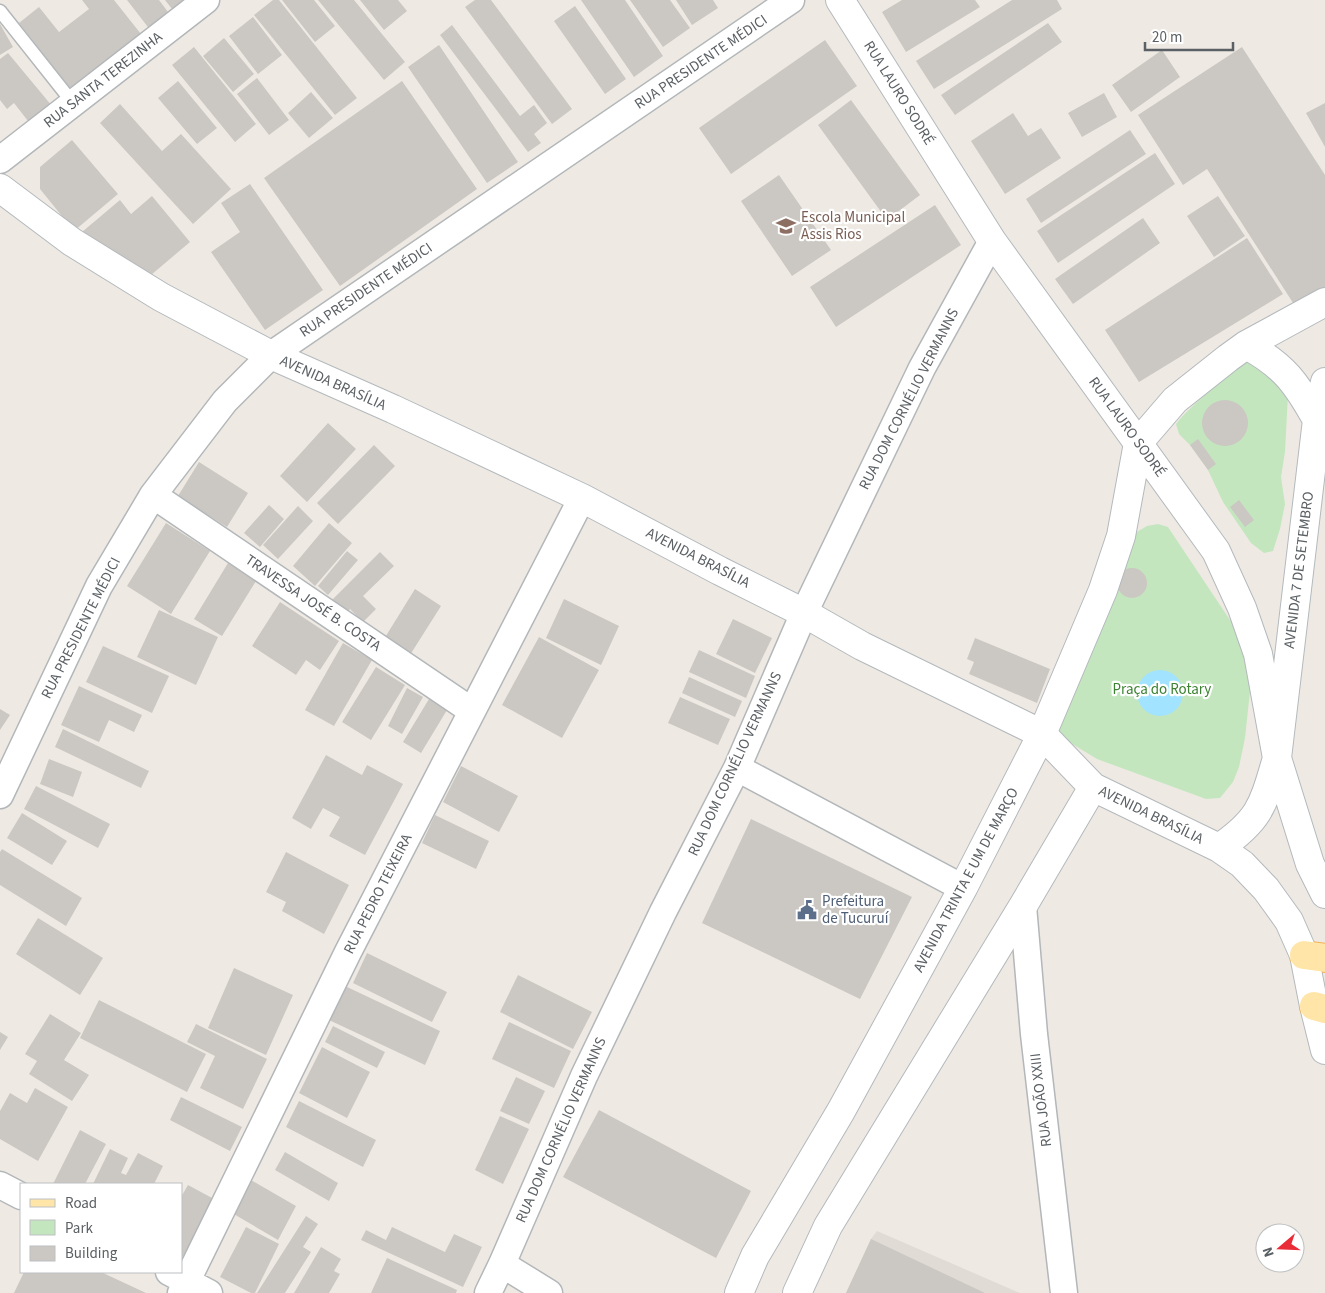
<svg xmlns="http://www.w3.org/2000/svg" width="1325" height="1293" viewBox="0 0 1325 1293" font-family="'Source Sans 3',sans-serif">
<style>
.education{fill:#e0dbd4}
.green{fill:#c4e6bf}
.water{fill:#a2e3ff}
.building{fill:#cbc7c2}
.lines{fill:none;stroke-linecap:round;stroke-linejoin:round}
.lane-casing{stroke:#b3b7ba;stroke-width:15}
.street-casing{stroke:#b3b7ba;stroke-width:29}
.secondary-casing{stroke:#b4b9bd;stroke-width:30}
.primary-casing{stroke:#f2b257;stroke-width:30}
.lane{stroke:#fff;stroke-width:12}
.street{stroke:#fff;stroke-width:26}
.secondary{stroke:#fff;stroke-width:28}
.primary{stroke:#ffe5a7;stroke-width:28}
.labels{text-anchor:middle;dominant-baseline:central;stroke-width:4.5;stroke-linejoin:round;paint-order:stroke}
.street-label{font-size:15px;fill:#5b6064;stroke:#fff}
.education-label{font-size:15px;fill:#785e54;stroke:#fff;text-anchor:start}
.park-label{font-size:15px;fill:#3b8333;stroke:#fff}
.service-label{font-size:15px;fill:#4e5e75;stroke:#fff;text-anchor:start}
</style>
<rect width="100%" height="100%" fill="#eeeae3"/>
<path class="education" d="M877,1231L1020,1293H846L871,1239Z"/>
<path class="green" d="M1255,359L1288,395L1285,452L1281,477L1285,504L1280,529L1273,551L1264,553L1251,543L1223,502L1207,468L1190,445L1179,434L1176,424C1188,408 1237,365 1255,359Z
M1158,524L1168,527L1244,641L1252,673L1245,738L1239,767L1233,782L1220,798L1206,799L1097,759L1059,736L1054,725L1135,533L1147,526Z"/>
<path class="water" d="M1137 693a23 23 0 1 1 46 0a23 23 0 1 1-46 0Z"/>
<path class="building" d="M82,0H114L141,34L71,89L19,23L39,7L59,32L89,9Z
M127,0H159L171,16L151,31Z
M165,0H193L176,14Z
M273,0H279L357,98L335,115L254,15Z
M282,0H314L335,26L315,42Z
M318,0H354L405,62L384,80Z
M360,0H398L407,11L384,30Z
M475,0H491L572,109L552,124L465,7Z
M581,0H625L663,56L634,77Z
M630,0H670L690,28L663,47Z
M676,0H713L718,8L692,25Z
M902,0H975L980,7L906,52L882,12Z
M1012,0H1057L1062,9L934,89L916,61Z
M575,6L626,79L605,94L554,21Z
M253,17L282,55L258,74L229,36Z
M1048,23L1062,42L955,115L941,95Z
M0,24L13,47L0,55Z
M452,25L520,116L534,105L547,123L534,134L541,143L528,152L440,35Z
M224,38L254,74L233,92L203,56Z
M825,40L857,86L731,174L699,128Z
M439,45L518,162L487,183L408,67Z
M194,47L256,124L235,142L172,65Z
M1242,47L1325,175V287L1295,306L1207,169L1183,185L1138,115Z
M1162,50L1180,77L1131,112L1112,85Z
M8,53L57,112L35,130L14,103L7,109L0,100V59Z
M257,78L289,120L269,135L237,94Z
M178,81L217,128L197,144L158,98Z
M402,81L477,189L340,286L264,178Z
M311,92L333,118L309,138L288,113Z
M1104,93L1117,117L1082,137L1068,113Z
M851,100L920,195L887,220L818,125Z
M1325,103V147L1306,113Z
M120,104L162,151L181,134L231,189L193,224L100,123Z
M1013,113L1028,136L1041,128L1061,158L1005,194L971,141Z
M1130,130L1146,154L1041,223L1026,199Z
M72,140L118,194L74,231L40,189V167Z
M1155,153L1175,184L1058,263L1037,231Z
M779,175L831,250L792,276L741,201Z
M250,184L323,290L265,330L211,252L240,232L221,203Z
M152,196L190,242L151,275L82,232L120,200L131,214Z
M1218,196L1245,236L1214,257L1187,216Z
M935,205L961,245L836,327L810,287Z
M1143,218L1160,243L1073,304L1055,279Z
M1247,238L1283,294L1139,382L1105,330Z
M1202 423a23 23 0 1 1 46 0a23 23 0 1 1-46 0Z
M328,423L356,449L307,502L280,476Z
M1198,439L1216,464L1208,470L1190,445Z
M374,445L395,466L338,524L317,503Z
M199,462L248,493L227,527L178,496Z
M1239,500L1254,520L1245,527L1230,507Z
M269,505L284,519L260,547L244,533Z
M298,506L313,521L278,559L263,545Z
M166,523L210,551L171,614L127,586Z
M329,523L352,543L315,586L293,566Z
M347,551L358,560L328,595L318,586Z
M380,552L394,566L363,596L376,609L363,622L350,609L346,614L332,600Z
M228,563L256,581L222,636L194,619Z
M1117 583a15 15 0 1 1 30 0a15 15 0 1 1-30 0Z
M415,589L441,606L410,655L384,639Z
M564,599L619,626L601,665L546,638Z
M280,602L339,641L320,670L306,660L296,675L252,646Z
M159,610L218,637L196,685L137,657Z
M733,619L772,638L755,673L716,654Z
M539,637L599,670L562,738L502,705Z
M975,638L1050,669L1037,703L969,674L974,662L967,659Z
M343,643L372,660L334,726L305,710Z
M103,646L169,676L152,713L86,682Z
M699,650L755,676L746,698L689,672Z
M376,667L405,685L371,740L342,722Z
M689,677L742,701L735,717L682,693Z
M79,686L142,715L134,732L109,720L99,742L61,725Z
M407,688L423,697L402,734L388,726Z
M680,697L730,719L718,745L668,723Z
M429,699L447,710L421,753L403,742Z
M0,709L10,715L0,730Z
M63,729L149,771L141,788L55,747Z
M326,755L362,775L367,765L403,784L365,855L329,836L340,817L323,808L311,829L292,818Z
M49,759L82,772L73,797L40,784Z
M461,766L518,796L499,832L443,802Z
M36,786L110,824L98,848L24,809Z
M22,813L67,841L52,865L7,838Z
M435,815L489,841L476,869L422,843Z
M751,819L912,897L860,999L702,923Z
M2,849L82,898L66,926L0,885V852Z
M286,852L349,885L324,934L282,911L286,902L266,892Z
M38,918L103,958L80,995L16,954Z
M367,953L447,992L432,1022L353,983Z
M234,968L293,995L266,1055L208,1028Z
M518,975L592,1012L573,1049L500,1012Z
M345,986L440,1031L425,1065L329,1020Z
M99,1000L206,1054L187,1092L80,1038Z
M50,1014L81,1033L64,1060L89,1075L72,1101L29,1074L37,1061L25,1054Z
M509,1022L571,1051L554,1088L492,1059Z
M196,1024L267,1059L243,1109L200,1088L215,1056L187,1042Z
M333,1026L385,1052L377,1068L325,1042Z
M0,1032L8,1037L0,1050Z
M322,1047L370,1072L347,1118L299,1093Z
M516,1077L545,1091L529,1124L500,1111Z
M35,1088L68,1107L38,1161L0,1139V1111L10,1093L27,1103Z
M181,1097L242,1127L230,1151L170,1120Z
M299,1101L376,1140L363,1167L286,1127Z
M599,1110L751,1191L716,1258L563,1177Z
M500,1116L529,1129L503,1184L475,1170Z
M80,1130L106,1144L85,1184H53Z
M110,1149L128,1158L121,1173L126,1175L138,1153L163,1166L154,1184H93Z
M285,1152L338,1183L329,1201L275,1170Z
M251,1180L296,1206L278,1240L232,1213Z
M188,1185L214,1199L181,1260V1197Z
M306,1216L318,1224L303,1247L311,1252L285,1293H257Z
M246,1227L279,1244L255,1293H251L220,1277Z
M392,1227L445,1252L454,1234L482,1247L463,1287L361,1240L366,1230L386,1240Z
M871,1239L985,1293H846Z
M321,1247L341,1259L334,1271L340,1274L329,1293H294Z
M387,1258L457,1290L456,1293H371Z
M24,1272H101L146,1293H14Z"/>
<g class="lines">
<defs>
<path id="lane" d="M0,11L73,103"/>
<path id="street" d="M0,160L206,0
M153,495L472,711
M737,768L963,888
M0,795L99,586L153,495L225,401L271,355L791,0
M1023,906L1034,1034L1064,1293
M0,1185L21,1196
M502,1264L549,1293
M169,1272L209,1293
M181,1293L348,952L582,498
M488,1293L502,1264L584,1076L663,912L737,768L804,613L922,368L992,241"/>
<path id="secondary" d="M840,0L992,241L1216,551L1242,608L1258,654L1277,758L1310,864L1325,894
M0,188L72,242L161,297L271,355L393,409L582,498L720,571L804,613L862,646L1042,734L1093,787L1219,848L1242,864L1266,889L1289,921L1304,955L1314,1006L1325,1050
M1246,345C1284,365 1297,384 1317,420
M1219,848C1261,819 1263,805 1277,758L1317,420L1325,382
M739,1293L755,1256L841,1111L963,888L1042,734L1103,590L1121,536L1138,443L1175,400L1228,358L1246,345L1325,302
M797,1293L828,1226L1023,906L1093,787"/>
<path id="primary" d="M1304,955L1325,958
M1314,1006L1325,1009"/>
</defs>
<use href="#lane" class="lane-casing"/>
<use href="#street" class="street-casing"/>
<use href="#secondary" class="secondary-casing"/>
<use href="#primary" class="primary-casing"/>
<use href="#lane" class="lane"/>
<use href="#street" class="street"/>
<use href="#secondary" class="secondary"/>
<use href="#primary" class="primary"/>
</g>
<defs>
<symbol id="school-bare" viewBox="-9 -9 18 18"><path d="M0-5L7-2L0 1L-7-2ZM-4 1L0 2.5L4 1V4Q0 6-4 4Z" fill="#8d6e63" stroke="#fff" stroke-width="2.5" paint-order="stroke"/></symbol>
<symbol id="civic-bare" viewBox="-9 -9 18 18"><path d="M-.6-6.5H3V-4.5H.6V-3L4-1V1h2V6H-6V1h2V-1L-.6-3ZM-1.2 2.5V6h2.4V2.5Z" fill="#5c6f8a" stroke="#fff" stroke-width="2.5" paint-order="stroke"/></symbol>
</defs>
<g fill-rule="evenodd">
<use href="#school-bare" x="772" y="212" width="28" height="28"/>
<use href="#civic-bare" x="793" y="896" width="28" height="28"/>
</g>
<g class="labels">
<g class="street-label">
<text transform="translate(701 62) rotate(-34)">RUA PRESIDENTE MÉDICI</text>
<text transform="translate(103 80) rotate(-38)">RUA SANTA TEREZINHA</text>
<text transform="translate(899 93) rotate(58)">RUA LAURO SODRÉ</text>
<text transform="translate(366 290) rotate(-34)">RUA PRESIDENTE MÉDICI</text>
<text transform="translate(333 383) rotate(24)">AVENIDA BRASÍLIA</text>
<text transform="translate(909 399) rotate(-63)">RUA DOM CORNÉLIO VERMANNS</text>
<text transform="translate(1127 427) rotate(54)">RUA LAURO SODRÉ</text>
<text transform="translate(698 558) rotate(27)">AVENIDA BRASÍLIA</text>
<text transform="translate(1299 570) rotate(-83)">AVENIDA 7 DE SETEMBRO</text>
<text transform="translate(313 603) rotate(34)">TRAVESSA JOSÉ B. COSTA</text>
<text transform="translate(81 628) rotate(-63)">RUA PRESIDENTE MÉDICI</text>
<text transform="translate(735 764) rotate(-65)">RUA DOM CORNÉLIO VERMANNS</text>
<text transform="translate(1151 815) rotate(26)">AVENIDA BRASÍLIA</text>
<text transform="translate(966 880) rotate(-62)">AVENIDA TRINTA E UM DE MARÇO</text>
<text transform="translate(378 894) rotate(-63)">RUA PEDRO TEIXEIRA</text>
<text transform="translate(1041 1100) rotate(-97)">RUA JOÃO XXIII</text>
<text transform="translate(561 1130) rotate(-66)">RUA DOM CORNÉLIO VERMANNS</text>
</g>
<g class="education-label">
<text x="801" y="217">Escola Municipal<tspan x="801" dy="17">Assis Rios</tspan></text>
</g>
<g class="park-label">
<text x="1162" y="689">Praça do Rotary</text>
</g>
<g class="service-label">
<text x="822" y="901">Prefeitura<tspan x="822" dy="17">de Tucuruí</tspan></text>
</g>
</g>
<rect x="20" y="1183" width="162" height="90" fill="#ffffff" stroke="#bdbfc1"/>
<rect x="30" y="1199" width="25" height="8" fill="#ffe5a7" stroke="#bdbfc1"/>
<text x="65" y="1208" font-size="15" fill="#5b6064">Road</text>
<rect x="30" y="1220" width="25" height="15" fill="#c4e6bf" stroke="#bdbfc1"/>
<text x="65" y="1233" font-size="15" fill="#5b6064">Park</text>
<rect x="30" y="1246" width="25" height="15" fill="#cbc7c2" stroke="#bdbfc1"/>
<text x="65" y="1258" font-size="15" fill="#5b6064">Building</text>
<g transform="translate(1280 1248) rotate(251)"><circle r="24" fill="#ffffff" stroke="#bdbfc1"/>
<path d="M0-4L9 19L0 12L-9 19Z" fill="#ea2c38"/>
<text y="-8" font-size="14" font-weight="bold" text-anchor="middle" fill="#5b6064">N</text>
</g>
<path d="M1145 42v8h88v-8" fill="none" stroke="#5b6064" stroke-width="2.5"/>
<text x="1152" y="42" font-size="15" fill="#5b6064" stroke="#ffffff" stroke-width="4" paint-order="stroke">20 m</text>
</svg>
